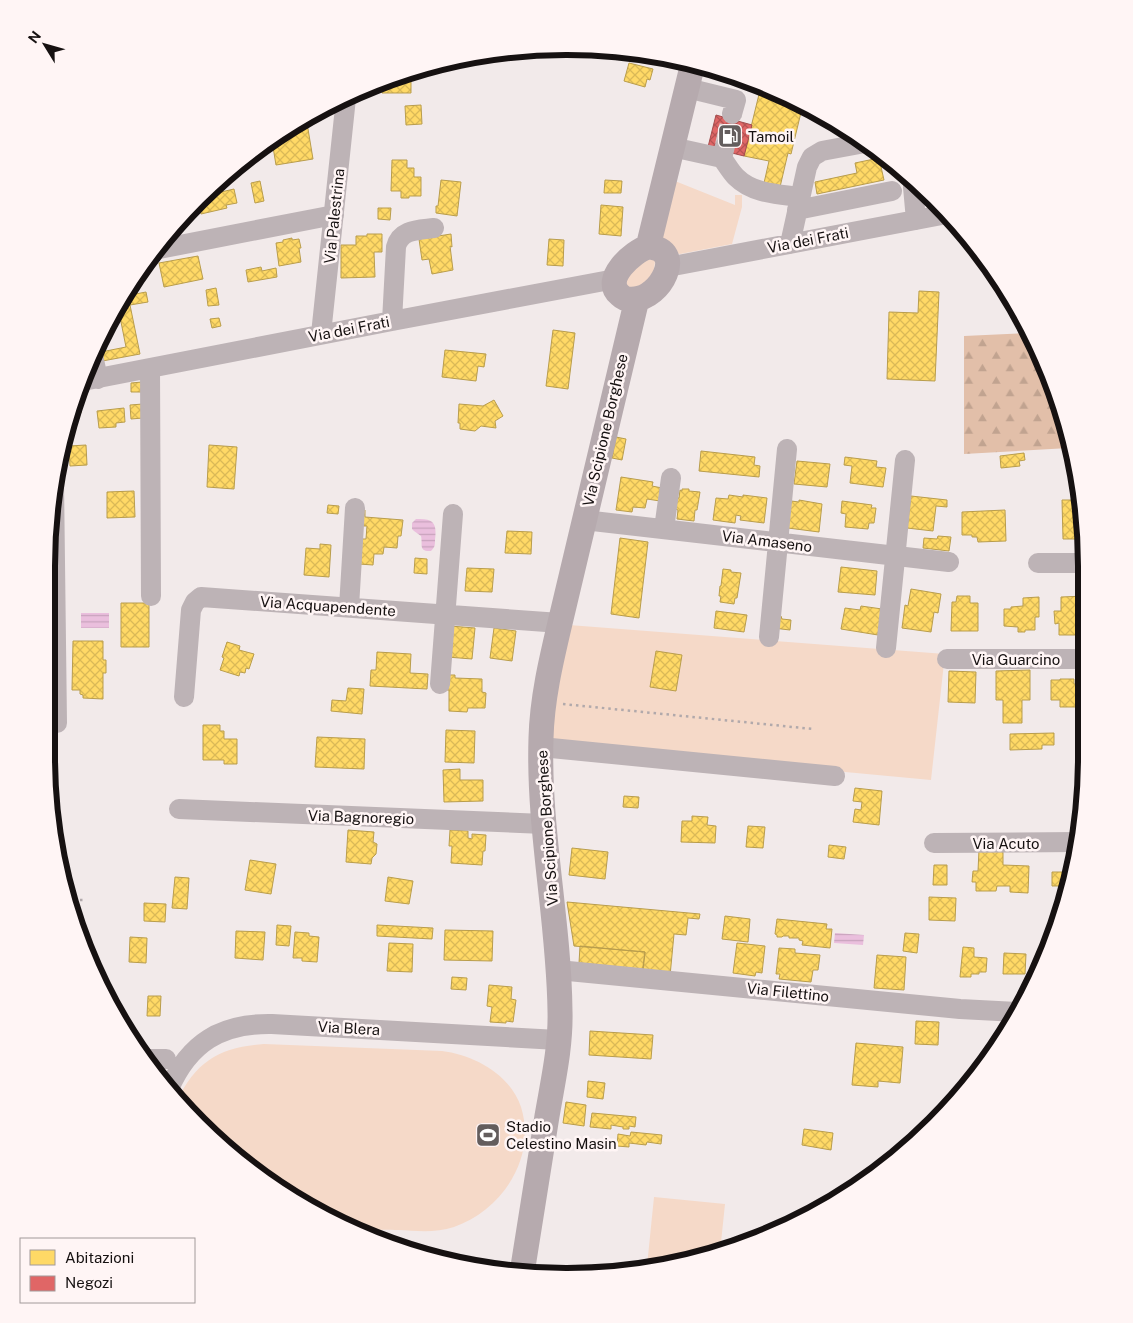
<svg xmlns="http://www.w3.org/2000/svg" width="1133" height="1323" viewBox="0 0 1133 1323" font-family="'Public Sans',sans-serif">
<style>
.grass{fill:#f5d9c8}
.forest{fill:url(#forest-firs)}
.water{fill:url(#water-rules)}
.homes{fill:url(#homes-cross-hatch);stroke:#b99d4c}
.shops{fill:url(#shops-cross-hatch);stroke:#a34c4c}
.lines{fill:none;stroke-linecap:round;stroke-linejoin:round}
.minor-tunnel{stroke:#d1c9c9;stroke-width:20;stroke-dasharray:20 10;stroke-linecap:butt}
.path{stroke:#b1a9ab;stroke-width:2.5;stroke-dasharray:2.5 4;stroke-linecap:butt}
.minor{stroke:#bdb3b6;stroke-width:20}
.major{stroke:#b6aaae;stroke-width:25}
.labels{text-anchor:middle;dominant-baseline:central;stroke-width:5;stroke-linejoin:round;paint-order:stroke}
.poi-label{font-size:15px;fill:#161111;stroke:#fff5f5;text-anchor:start}
.street-label{font-size:15px;fill:#161111;stroke:#fff5f5}
.rim{fill:none;stroke:#161111;stroke-width:6}
</style>
<defs>
<pattern id="forest-firs" width="22" height="20" patternUnits="userSpaceOnUse" patternTransform="scale(1.25)"><rect width="22" height="20" fill="#e2bfa9"/><path d="M5 1l3.5 6h-7zM16 11l3.5 6h-7z" fill="#c1a390"/></pattern>
<pattern id="water-rules" width="6" height="5" patternUnits="userSpaceOnUse" patternTransform="scale(1.25)"><rect width="6" height="5" fill="#eabfdd"/><path d="M0 2.5h6" fill="none" stroke="#c8a3bd"/></pattern>
<pattern id="homes-cross-hatch" width="8" height="8" patternUnits="userSpaceOnUse" patternTransform="scale(1.25)"><rect width="8" height="8" fill="#ffd966"/><path d="M0 0l8 8M0 8l8-8" fill="none" stroke="#dab957"/></pattern>
<pattern id="shops-cross-hatch" width="8" height="8" patternUnits="userSpaceOnUse" patternTransform="scale(1.25)"><rect width="8" height="8" fill="#e06666"/><path d="M0 0l8 8M0 8l8-8" fill="none" stroke="#b55353"/></pattern>
</defs>
<rect width="100%" height="100%" fill="#f2eaea"/>
<path class="grass" d="M675,181L735,205V195H742V207L732,244L680,254L671,252L662,238Z
M643,259L655,260C654,282 646,284 628,290L626,280Z
M569,625L945,654L931,780L547,744Z
M264,1044L442,1051C474,1055 510,1074 521,1107C537,1158 502,1210 454,1227C436,1233 417,1231 398,1230C387,1229 358,1231 349,1227C339,1224 329,1217 319,1211C305,1204 289,1197 276,1188C265,1180 255,1170 245,1161C222,1141 199,1121 177,1101C196,1061 220,1047 264,1044Z
M654,1197L725,1204L720,1252L647,1266Z"/>
<path class="forest" d="M1029,333L1059,399L1069,448L964,454V336Z"/>
<path class="water" d="M416,519C434,518 437,523 435,540C435,545 435,547 431,551C418,552 423,544 421,536L414,531L412,529V523Z
M81,613H109V628H81Z
M835,933L864,935L863,945L834,943Z"/>
<path class="homes" d="M629,63L653,69L650,80L647,79L645,87L624,81Z
M411,71V93H382V82L399,74Z
M761,86L796,100L803,104L791,154L788,153L780,187L764,183L769,161L744,156Z
M421,105L422,124L406,125L405,106Z
M307,123L313,159L276,165L272,141L293,125Z
M879,158L884,180L817,194L815,182L857,173L855,163Z
M392,160H407V168H414V177H421V196H409V198H401V191H391Z
M441,180L461,182L457,216L436,213V206H438Z
M605,180L622,181L621,193H604Z
M260,181L264,201L255,203L251,183Z
M234,189L237,203L226,205L227,208L201,214L199,202L204,196Z
M601,205L623,207L621,236L599,234Z
M378,208H391L390,220L378,219Z
M367,234H382V252H374L375,277L341,278V245H356V236H367Z
M451,234L452,247L450,246L453,270L432,274L429,259L422,260L419,239Z
M292,238V240L299,239L301,248H299L301,262L279,266L276,243L283,242V240Z
M549,239L564,240L563,266L547,265Z
M198,256L203,279L164,287L159,263Z
M261,267L262,271L276,268L277,277L248,282L246,270Z
M216,288L219,305L208,306L206,290Z
M919,291L939,292L935,381L887,379L889,312L918,313Z
M146,292L148,302L130,305L140,354L97,362L96,353L126,347L118,307L125,296Z
M219,318L221,326L212,328L210,319Z
M553,330L575,333L568,389L546,386Z
M445,350L486,354L484,367L478,366L476,381L442,377Z
M142,382V392H131V383Z
M494,400L503,416L495,421L496,428L481,426L475,431L460,429V423H458L459,404L483,406Z
M80,403L81,413L71,414L75,404Z
M143,404V418L131,419L130,405Z
M124,408L125,422L116,423V427L99,428L97,411Z
M616,437L626,439L622,460L612,458Z
M86,445L87,465L70,466L69,446Z
M209,445L237,447L234,489L207,487Z
M701,451L755,457L754,465L760,466L759,477L699,471Z
M1024,453L1025,460L1019,461L1020,466L1001,468L1000,456Z
M845,457L877,461L876,467L886,468L883,487L850,483L852,466L844,465Z
M797,461L830,464L827,487L794,484Z
M621,477L653,482L652,486L662,488L660,501L647,499L645,508L633,507L632,512L616,510Z
M682,489H689V491L700,492L697,510H695L694,521L677,519L678,510L675,509L677,498H679L680,490L682,491Z
M134,491L135,517L107,518V492Z
M729,495L743,497V495L767,498L764,523L740,520L741,516L736,515L735,523L713,520L716,498L728,499Z
M911,496L947,500V507L936,506L933,531L907,528Z
M799,500L822,504L819,532L788,528L791,501L799,502Z
M1062,500H1079L1086,532V539H1063Z
M842,501L872,505L871,508H876L874,523H869L868,529L845,527L846,514L841,513Z
M328,505L339,506L338,514L327,513Z
M358,509L365,510V517L403,520L401,536H398L397,548L384,547L383,554H374L373,565L359,564L361,539H366L367,526H357Z
M1005,510L1006,541L978,542L977,537H972V535H962V512Z
M507,531L532,532L531,554L505,553Z
M938,536L951,537L949,551L923,548L924,538L937,539Z
M620,538L648,542L639,618L611,614Z
M320,544L331,545L329,577L304,575L306,548L320,549Z
M415,558L427,559V574L414,573Z
M841,567L877,571L875,595L838,592Z
M467,568L494,569L492,592L465,591Z
M723,569L731,570V572L741,573L737,598H735L734,604L720,602L721,596H719L720,586H721Z
M911,589L941,594L938,613L934,612L931,632L902,628L905,605L908,606Z
M957,596H970V603H978V631H951L952,602H956Z
M1086,596V635H1059V623L1055,624L1054,611H1061V597Z
M1039,597V617H1035V630H1025V632H1018V627L1004,626V609H1011V607L1023,606V598Z
M121,603H149V647H121Z
M861,606L882,609L878,635L841,629L845,608L860,610Z
M716,611L747,615L744,632L714,628Z
M774,616H781L782,619L791,620L790,630L773,628Z
M450,626L475,628L472,659L447,657Z
M494,628L516,631L512,661L490,658Z
M73,641H103V660H106V673H103V699L83,698V695L80,694V690H72Z
M227,642L240,646L239,650L254,654L249,669L246,668L245,673L240,672L239,676L220,670L224,658L222,657Z
M656,651L682,655L676,691L650,687Z
M377,652L411,654L410,673L428,674L427,689L370,686L371,670H376Z
M1030,670V700H1022V723H1003V700H996V671Z
M949,671L976,672L975,703L948,702Z
M444,675H455V678L482,679V692L486,693L485,708H468L467,712L449,711V690H444Z
M1060,679H1074V684H1076V700H1078V707H1060V700H1051V680H1060Z
M348,688L364,689L362,714L331,711L332,700L346,701Z
M203,725H220V731H224V739H237V764H224V760H203Z
M446,730L475,731L474,763L445,762Z
M1054,733V745H1042V749L1010,750V734Z
M317,737L365,739L364,769L315,767Z
M460,769V780H483V801L444,802L443,770Z
M855,788L882,791L879,825L853,822L855,809L861,810L862,802L853,801Z
M624,796L639,797L638,808L623,807Z
M692,816L708,817L707,825L716,826L715,843L681,842L682,821H692Z
M748,826L765,827L763,848L746,847Z
M348,830L374,832L373,842L377,844L376,854L372,858L371,864L346,862Z
M450,830L468,831V838L472,839V834L486,835L485,851H483L482,865L451,863L452,846H449Z
M829,845L846,847L844,859L828,857Z
M572,848L608,852L605,879L569,875Z
M979,850H1003V865L1029,866L1028,893L1010,892V886H997L996,891H976V882H972L973,871H978Z
M250,860L276,864L271,894L245,890Z
M934,865H947V885H933Z
M1052,872H1069L1068,886H1052Z
M175,877L189,878L187,909L172,908Z
M388,877L413,881L409,904L385,901Z
M929,897L956,898L955,921L929,920Z
M567,902L700,914L699,919L688,918L686,935L674,934L670,976L642,974L645,952L574,946Z
M144,903L166,904L165,922L144,921Z
M725,916L750,919L748,942L722,939Z
M777,919L827,924L826,929H832L830,948L802,945L803,941L799,940V938H789V936H783L782,937H777V935L775,934Z
M277,925L291,926L289,946L276,945Z
M377,925L433,928L432,939L377,936Z
M445,930L493,931L492,961L444,960Z
M236,931L265,932L263,960L235,958Z
M295,932L309,933V936L319,937L317,962L302,961V958H293Z
M905,933L919,934L917,953L903,951Z
M130,937L147,938L146,963L129,962Z
M389,943L413,944L412,972L387,971Z
M737,943L765,946L762,973L756,972L755,976L733,973Z
M580,946L645,952L643,970L579,963Z
M963,947L974,948V957L987,958L986,972H979V974H971V977H960Z
M779,948L795,949V953L820,955L818,970H813L811,982L779,979L780,974H776Z
M1004,953L1026,954L1025,974H1003Z
M877,955L906,957L904,990L874,988Z
M452,977L467,978L466,990L451,989Z
M489,985L512,987L511,999L516,1000L513,1022L506,1021V1023L490,1022L492,1007L487,1006Z
M148,996H161L160,1016H147Z
M916,1021L939,1022L938,1045L915,1044Z
M590,1031L653,1035L651,1059L589,1055Z
M856,1043L903,1047L900,1083L878,1081V1087L852,1085Z
M588,1081L605,1083L603,1099L587,1097Z
M566,1102L586,1105L584,1126L563,1123Z
M592,1113L636,1117L635,1127L629,1126V1129H623V1127L611,1125V1129L590,1127Z
M804,1129L833,1133L831,1150L802,1145Z
M631,1132L662,1135L661,1144L647,1142L646,1145L629,1143V1147L617,1146L618,1134L630,1136Z"/>
<path class="shops" d="M716,115L752,125L744,156L708,147Z"/>
<g class="lines">
<path class="minor-tunnel" d="M725,145L732,114"/>
<path class="path" d="M563,704L813,729
M67,900H86"/>
<path class="minor" d="M687,88L736,100L732,114
M672,147L722,158L725,146
M722,158C727,165 731,172 736,177C753,194 778,194 800,197
M797,210L892,191
M916,220L913,187L918,186
M790,244L807,167L812,157L822,151L827,150L865,143
M154,250L334,215
M668,267L947,214
M392,321L396,247C400,229 419,230 434,228
M321,334L346,98
M93,355L98,379
M150,368L151,596
M83,381L392,321L615,279
M54,482L57,723
M584,520L949,562
M664,529L671,478
M1038,563H1086
M349,607L355,508
M769,637L787,449
M886,648L905,460
M947,659H1086
M440,684L453,514
M184,697L191,610L195,602L201,597L560,623
M541,747L835,776
M179,809L544,824
M934,843L1078,842
M558,970L960,1009L1017,1012
M148,1059H166
M169,1089C189,1043 221,1023 272,1024L558,1040"/>
<path class="major" d="M648,247L693,63
M648,247C687,249 660,299 634,299C629,300 624,299 620,295C601,280 633,251 648,247Z
M522,1273C530,1221 539,1168 547,1116C553,1081 561,1046 560,1011C559,920 538,830 541,738C542,699 551,661 560,623L637,299"/>
</g>
<defs>
<symbol id="fuel-square" viewBox="-11 -11 22 22"><rect x="-9" y="-9" width="18" height="18" rx="4" fill="#635d5d" stroke="#fff5f5"/><path d="M-5.5-6h7V0h2V4h1.3V-2.5L3-4.5l.8-.8L6-3V5H2.5V1h-1V6h-7ZM-4.2-4.7v3.2H.2V-4.7Z" fill="#fff"/></symbol>
<symbol id="stadium-square" viewBox="-11 -11 22 22"><rect x="-9" y="-9" width="18" height="18" rx="4" fill="#635d5d" stroke="#fff5f5"/><path d="M0-5a6.5 5 0 1 0 0 10a6.5 5 0 1 0 0-10ZM-3.5-1.8h7v3.6h-7Z" fill="#fff"/></symbol>
</defs>
<g fill-rule="evenodd">
<use href="#fuel-square" x="716" y="122" width="28" height="28"/>
<use href="#stadium-square" x="474" y="1121" width="28" height="28"/>
</g>
<g class="labels">
<g class="poi-label">
<text x="748" y="136">Tamoil</text>
<text x="506" y="1126">Stadio<tspan x="506" dy="17">Celestino Masin</tspan></text>
</g>
<g class="street-label">
<text transform="translate(334 216) rotate(-84)">Via Palestrina</text>
<text transform="translate(808 240) rotate(-11)">Via dei Frati</text>
<text transform="translate(349 329) rotate(-11)">Via dei Frati</text>
<text transform="translate(605 430) rotate(-77)">Via Scipione Borghese</text>
<text transform="translate(767 541) rotate(7)">Via Amaseno</text>
<text transform="translate(328 606) rotate(4)">Via Acquapendente</text>
<text x="1016" y="659">Via Guarcino</text>
<text transform="translate(361 817) rotate(2)">Via Bagnoregio</text>
<text transform="translate(547 828) rotate(-94)">Via Scipione Borghese</text>
<text x="1006" y="843">Via Acuto</text>
<text transform="translate(788 992) rotate(6)">Via Filettino</text>
<text transform="translate(349 1028) rotate(3)">Via Blera</text>
</g>
</g>
<path d="M0 0H1133V1323H0ZM566 55H567A511 511 0 0 1 1078 566V757A511 511 0 0 1 567 1268H566A511 511 0 0 1 55 757V566A511 511 0 0 1 566 55Z" fill="#fff5f5" fill-rule="evenodd"/>
<path class="rim" d="M566 55H567A511 511 0 0 1 1078 566V757A511 511 0 0 1 567 1268H566A511 511 0 0 1 55 757V566A511 511 0 0 1 566 55Z"/>
<rect x="20" y="1238" width="175" height="65" fill="#fff5f5" stroke="#a29a9a"/>
<rect x="30" y="1250" width="25" height="15" fill="#ffd966" stroke="#a29a9a"/>
<text x="65" y="1263" font-size="15" fill="#161111">Abitazioni</text>
<rect x="30" y="1276" width="25" height="15" fill="#e06666" stroke="#a29a9a"/>
<text x="65" y="1288" font-size="15" fill="#161111">Negozi</text>
<g transform="translate(45 45) rotate(307)" stroke="#fff5f5" stroke-width="4" paint-order="stroke">
<path d="M0-4L9 19L0 12L-9 19Z" fill="#161111"/>
<text y="-8" font-size="14" font-weight="bold" text-anchor="middle" fill="#161111">N</text>
</g>
</svg>
